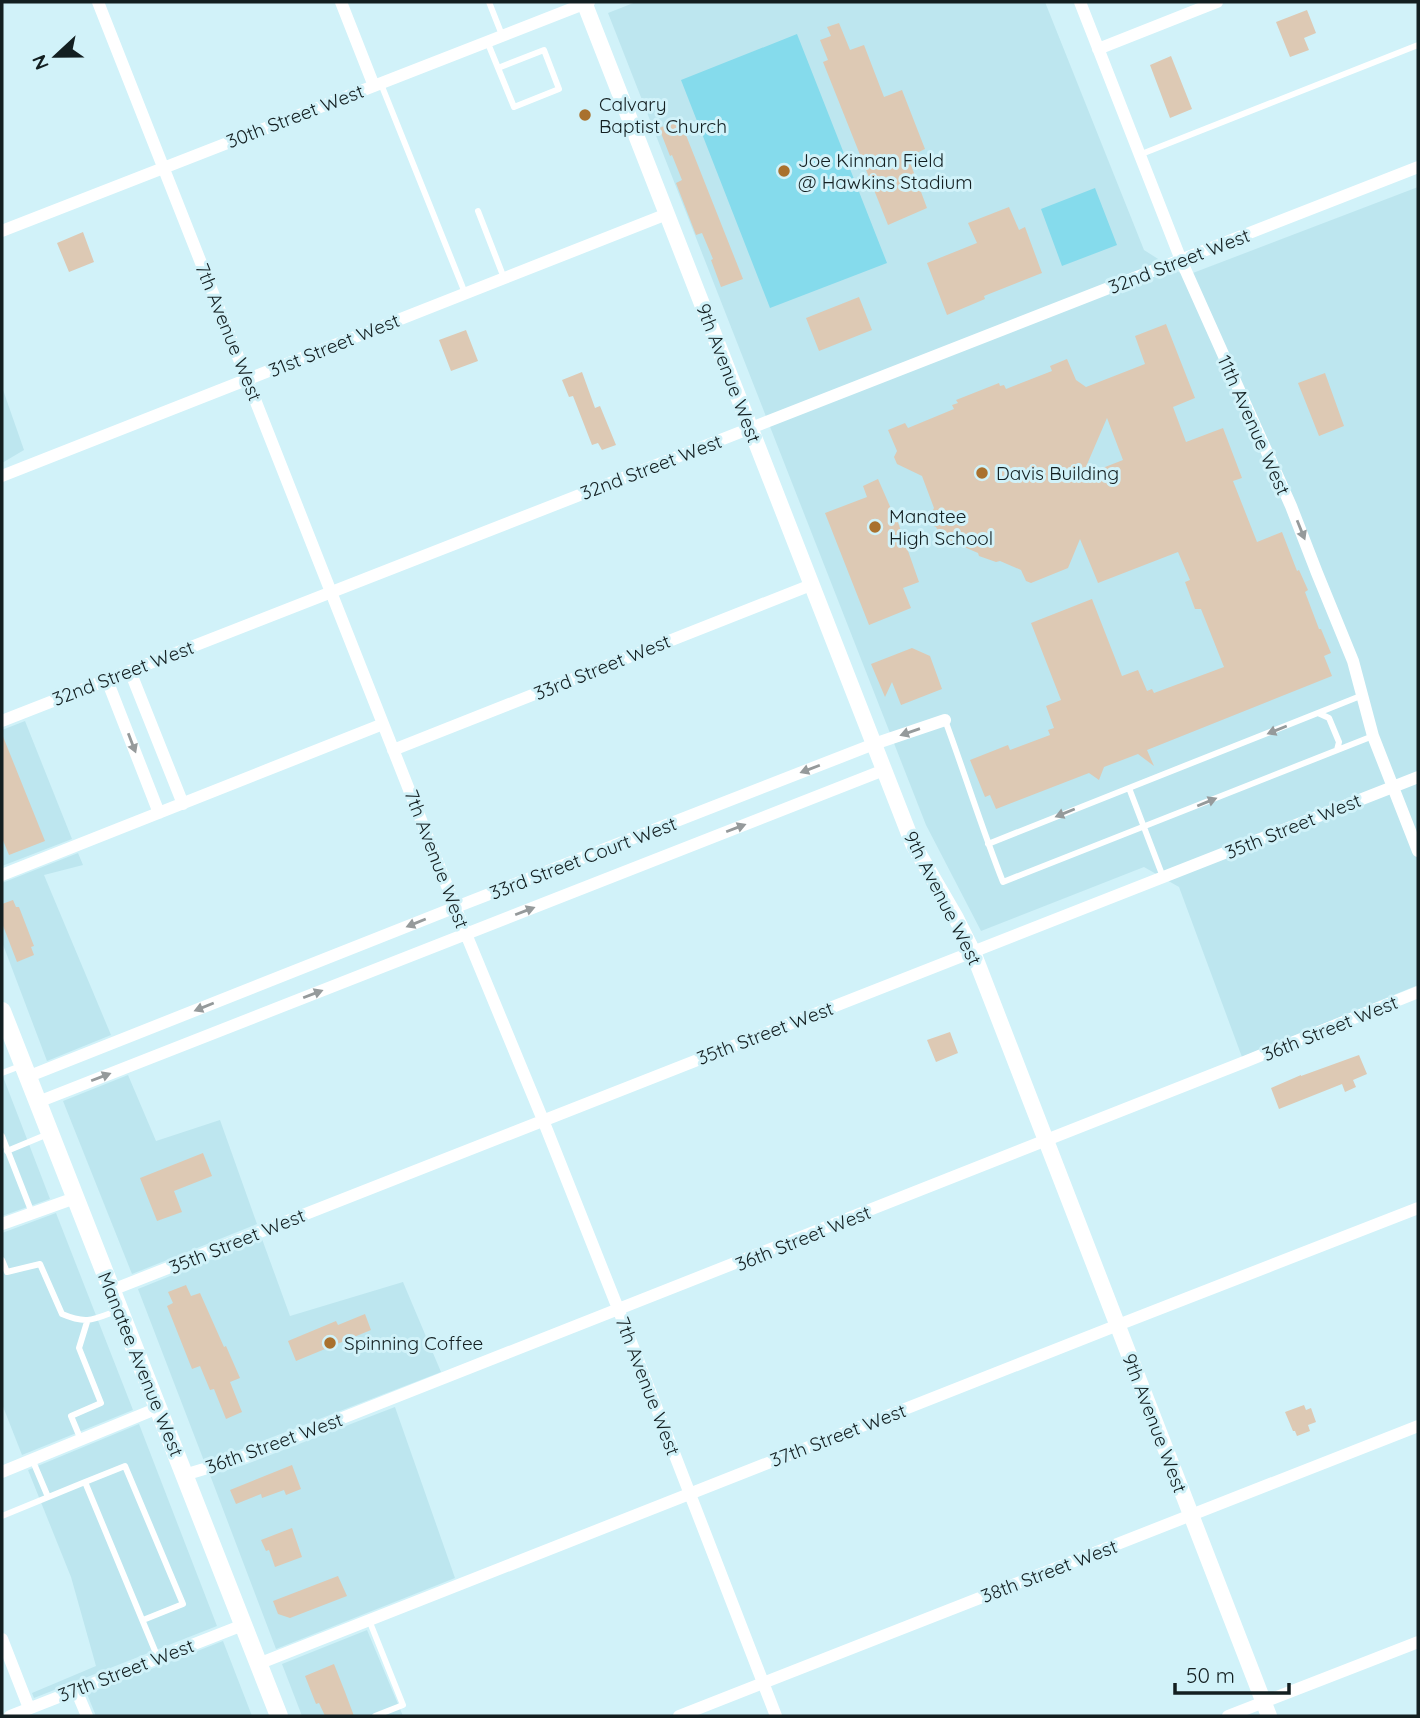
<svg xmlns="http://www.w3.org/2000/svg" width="1420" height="1718" viewBox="0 0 1420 1718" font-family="Quicksand,sans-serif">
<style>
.built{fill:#bde6ef}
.green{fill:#85dbec}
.building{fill:#ddc9b4;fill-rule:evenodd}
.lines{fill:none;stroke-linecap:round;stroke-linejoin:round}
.service{stroke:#fff;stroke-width:6}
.minor{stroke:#fff;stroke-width:12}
.tertiary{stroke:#fff;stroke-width:16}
.secondary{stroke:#fff;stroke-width:18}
.oneway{fill:#959a9b}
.poi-dot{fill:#a9712e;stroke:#d1f2f9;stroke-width:2.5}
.labels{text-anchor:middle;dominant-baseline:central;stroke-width:6;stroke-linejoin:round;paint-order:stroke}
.poi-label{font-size:19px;fill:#131f21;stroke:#d1f2f9;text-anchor:start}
.street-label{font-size:19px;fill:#131f21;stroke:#d1f2f9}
</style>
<rect width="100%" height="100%" fill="#d1f2f9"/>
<path class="built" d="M636,2H1045L1144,250L1185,276L1418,187V985L1242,1057L1179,887L1144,867L981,931L926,825L608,13Z
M2,387L24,450L2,463Z
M25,721L72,839L2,866V730Z
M78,853L83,865L44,875L111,1035L47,1061L2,942V883Z
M2,1074L50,1199L2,1216Z
M128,1075L156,1141L220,1120L257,1224L132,1274L63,1101Z
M56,1213L133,1410L22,1455L2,1404V1233Z
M262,1239L290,1316L403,1282L441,1372L239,1450L204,1461L138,1289Z
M395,1407L455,1578L276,1649L210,1475L244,1465Z
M139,1424L217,1626L34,1698L32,1693L96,1666L71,1577L28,1470Z
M367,1630L403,1716H302L282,1664Z
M223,1641L252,1716H96L87,1694Z"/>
<path class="green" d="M797,34L887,263L770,308L681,80Z
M1095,188L1117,245L1062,266L1041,209Z"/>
<path class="building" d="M1307,10L1316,33L1304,38L1309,50L1290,57L1276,22Z
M839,23L850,50L864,45L884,97L902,90L925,149L908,157L927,208L888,225L823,62L828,60L820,40L831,36L827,27Z
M1171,56L1192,109L1170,118L1150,65Z
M680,120L743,279L721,287L711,260L713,259L702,233L696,235L676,183L682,180L672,155L670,156L659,128Z
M1009,207L1019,230L1025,227L1042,273L984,296L985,299L947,315L927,263L977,243L968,223Z
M83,232L94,262L69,272L57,243Z
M859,297L872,330L819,351L806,318Z
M1166,324L1195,398L1173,407L1186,442L1223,428L1242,478L1233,481L1257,542L1282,532L1297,571L1299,570L1308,590L1305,592L1319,629H1321L1331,653L1324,656L1332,676L1147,750L1154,766L1138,754L1104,767L1099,780L1089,773L996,809L990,795L985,797L970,760L1008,745L1010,750L1050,735L1048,730L1054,728L1046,706L1061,700L1031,623L1092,599L1122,676L1138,670L1147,691L1152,689L1154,693L1224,667L1201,609H1195L1185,582L1190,580L1178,552L1098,583L1080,539L1068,568L1031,583L1026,581L1021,570L1000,561L996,562L979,556L978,553L941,537L936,527L927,523L934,508L922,476L897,464L894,457L897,451L888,430L905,423L908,428L954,409L952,405L958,403L956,400L999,383L1000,386L1004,385L1006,389L1052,371L1050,366L1067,359L1076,380L1086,387L1145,364L1135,336ZM1107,418L1123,460L1082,476Z
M466,330L478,361L451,371L439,340Z
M582,372L595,408L600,406L616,445L602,450L598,443L592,445L573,396L569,397L562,380Z
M1325,373L1344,426L1319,436L1298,383Z
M878,479L892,511H894L919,582L903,588L911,608L869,625L825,513L867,497L863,486Z
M912,648L930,656L942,689L901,705L892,682L885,697L871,664Z
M2,734L45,841L9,855L2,838Z
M13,900L16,907H19L34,946L31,947L34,955L17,962L2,923V904Z
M950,1032L958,1053L936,1062L927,1040Z
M1359,1055L1367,1074L1353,1080L1356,1087L1345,1092L1342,1084L1279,1109L1271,1088L1301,1075V1076Z
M203,1153L212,1176L174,1191L182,1212L157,1221L140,1178Z
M186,1285L191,1296L200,1293L224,1347L226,1346L240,1378L230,1382L242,1412L226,1419L214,1389L210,1390L200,1366L192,1369L167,1306L173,1303L168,1292Z
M365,1314L371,1330L296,1361L288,1341L336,1321L338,1325Z
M1304,1405L1306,1410L1311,1408L1316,1422L1308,1425L1310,1431L1297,1436L1295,1431H1293L1285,1412Z
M292,1465L301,1489L286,1495L284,1490L262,1498L261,1494L236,1504L230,1490Z
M292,1528L302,1557L275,1567L269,1550L266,1551L261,1540Z
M338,1576L347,1596L290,1618L278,1614L273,1601Z
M334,1664L345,1692L354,1716H325L319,1703L316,1704L305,1676Z"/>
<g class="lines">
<path class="service" d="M489,2L502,35
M487,41L514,107L559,89L544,50L498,68
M381,84L465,293
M1139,155L1418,45
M478,211L504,278
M1318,713L1329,718L1339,742L1337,750
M945,720C965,774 982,829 1003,882L1373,736
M1129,788L1163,877
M988,844L1363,695
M2,1073L23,1065
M2,1136L32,1213
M7,1151L48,1134
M2,1260L7,1272L40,1264L62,1314C88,1325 94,1319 119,1310
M81,1440L71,1416L101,1403L79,1348L87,1322
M32,1459L48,1497
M2,1516L85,1482
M143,1620L183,1604L125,1466L85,1482L158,1658
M369,1620L403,1705L375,1716"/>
<path class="minor" d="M98,2L466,934L543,1120L619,1311L776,1716
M341,2L374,86
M1080,2L1181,260L1291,506L1317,573L1353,661L1373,736L1418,851
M1098,49L1217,2
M2,231L589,2
M2,476L667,214
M130,671L183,804
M107,680L159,813
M2,721L1418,167
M393,750L811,585
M2,875L383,724
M27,1077L456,907L874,744L945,720
M38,1102L884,770
M2,1224L75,1198
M112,1290L1418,777
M2,1472L158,1408
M184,1475L241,1458C635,1305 1027,1150 1418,992
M2,1639L29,1708
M258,1664L1118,1325L1418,1208
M76,1690L87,1716
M10,1716L243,1625
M679,1716L1418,1426
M1228,1716L1418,1642"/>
<path class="tertiary" d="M584,2L913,844L956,918L973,952L1269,1716"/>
<path class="secondary" d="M2,1011L279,1716"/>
</g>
<defs><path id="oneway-solid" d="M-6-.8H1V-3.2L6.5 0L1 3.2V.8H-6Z" transform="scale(1.75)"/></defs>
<g class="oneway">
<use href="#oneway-solid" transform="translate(1301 530) rotate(68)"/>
<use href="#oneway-solid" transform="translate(1277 730) rotate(158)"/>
<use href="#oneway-solid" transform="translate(910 732) rotate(161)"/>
<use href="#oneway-solid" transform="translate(132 743) rotate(69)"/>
<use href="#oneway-solid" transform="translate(810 769) rotate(159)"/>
<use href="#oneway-solid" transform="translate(1207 802) rotate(-22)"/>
<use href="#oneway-solid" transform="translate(1065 813) rotate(158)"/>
<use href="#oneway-solid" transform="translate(736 828) rotate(-21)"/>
<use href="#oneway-solid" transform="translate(525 911) rotate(-21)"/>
<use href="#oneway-solid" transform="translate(416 923) rotate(158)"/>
<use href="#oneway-solid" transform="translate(313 994) rotate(-21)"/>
<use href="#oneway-solid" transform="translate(204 1007) rotate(158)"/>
<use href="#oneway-solid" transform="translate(101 1077) rotate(-21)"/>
</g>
<g class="poi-dot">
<circle cx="585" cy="115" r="7"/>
<circle cx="784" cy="171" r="7"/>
<circle cx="982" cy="473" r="7"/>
<circle cx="875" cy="527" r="7"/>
<circle cx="330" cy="1343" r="7"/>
</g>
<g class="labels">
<g class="poi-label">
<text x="599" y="104">Calvary<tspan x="599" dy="22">Baptist Church</tspan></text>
<text x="798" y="160">Joe Kinnan Field<tspan x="798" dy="22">@ Hawkins Stadium</tspan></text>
<text x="996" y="473">Davis Building</text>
<text x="889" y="516">Manatee<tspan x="889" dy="22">High School</tspan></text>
<text x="344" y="1343">Spinning Coffee</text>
</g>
<g class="street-label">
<text transform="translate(295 116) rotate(-21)">30th Street West</text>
<text transform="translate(1179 261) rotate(-21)">32nd Street West</text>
<text transform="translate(229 332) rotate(68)">7th Avenue West</text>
<text transform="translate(334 345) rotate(-22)">31st Street West</text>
<text transform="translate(729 373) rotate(69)">9th Avenue West</text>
<text transform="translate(1254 425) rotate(66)">11th Avenue West</text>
<text transform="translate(651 467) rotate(-21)">32nd Street West</text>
<text transform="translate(602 667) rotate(-22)">33rd Street West</text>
<text transform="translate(123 673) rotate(-21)">32nd Street West</text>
<text transform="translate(1293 826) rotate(-22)">35th Street West</text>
<text transform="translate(583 858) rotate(-21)">33rd Street Court West</text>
<text transform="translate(437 859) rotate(69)">7th Avenue West</text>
<text transform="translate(943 898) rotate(63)">9th Avenue West</text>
<text transform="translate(1330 1028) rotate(-22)">36th Street West</text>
<text transform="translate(765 1033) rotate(-21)">35th Street West</text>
<text transform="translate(803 1238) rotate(-22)">36th Street West</text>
<text transform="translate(237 1241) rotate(-22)">35th Street West</text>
<text transform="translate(141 1364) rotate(68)">Manatee Avenue West</text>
<text transform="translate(648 1386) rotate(69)">7th Avenue West</text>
<text transform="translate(1155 1423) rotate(69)">9th Avenue West</text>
<text transform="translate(838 1435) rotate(-21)">37th Street West</text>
<text transform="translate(274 1443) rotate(-20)">36th Street West</text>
<text transform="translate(1049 1571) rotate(-21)">38th Street West</text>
<text transform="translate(126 1670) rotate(-21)">37th Street West</text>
</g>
</g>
<rect width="1420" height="1718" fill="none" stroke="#131f21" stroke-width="7"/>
<g transform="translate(56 56) rotate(248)" stroke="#d1f2f9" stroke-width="5" paint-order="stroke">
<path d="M0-5L12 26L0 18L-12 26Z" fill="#131f21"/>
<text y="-10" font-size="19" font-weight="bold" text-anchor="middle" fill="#131f21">N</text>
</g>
<path d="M1175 1683v10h114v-10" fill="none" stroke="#131f21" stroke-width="3.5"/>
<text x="1186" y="1683" font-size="21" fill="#131f21" stroke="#d1f2f9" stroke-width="5" paint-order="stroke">50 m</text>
</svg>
